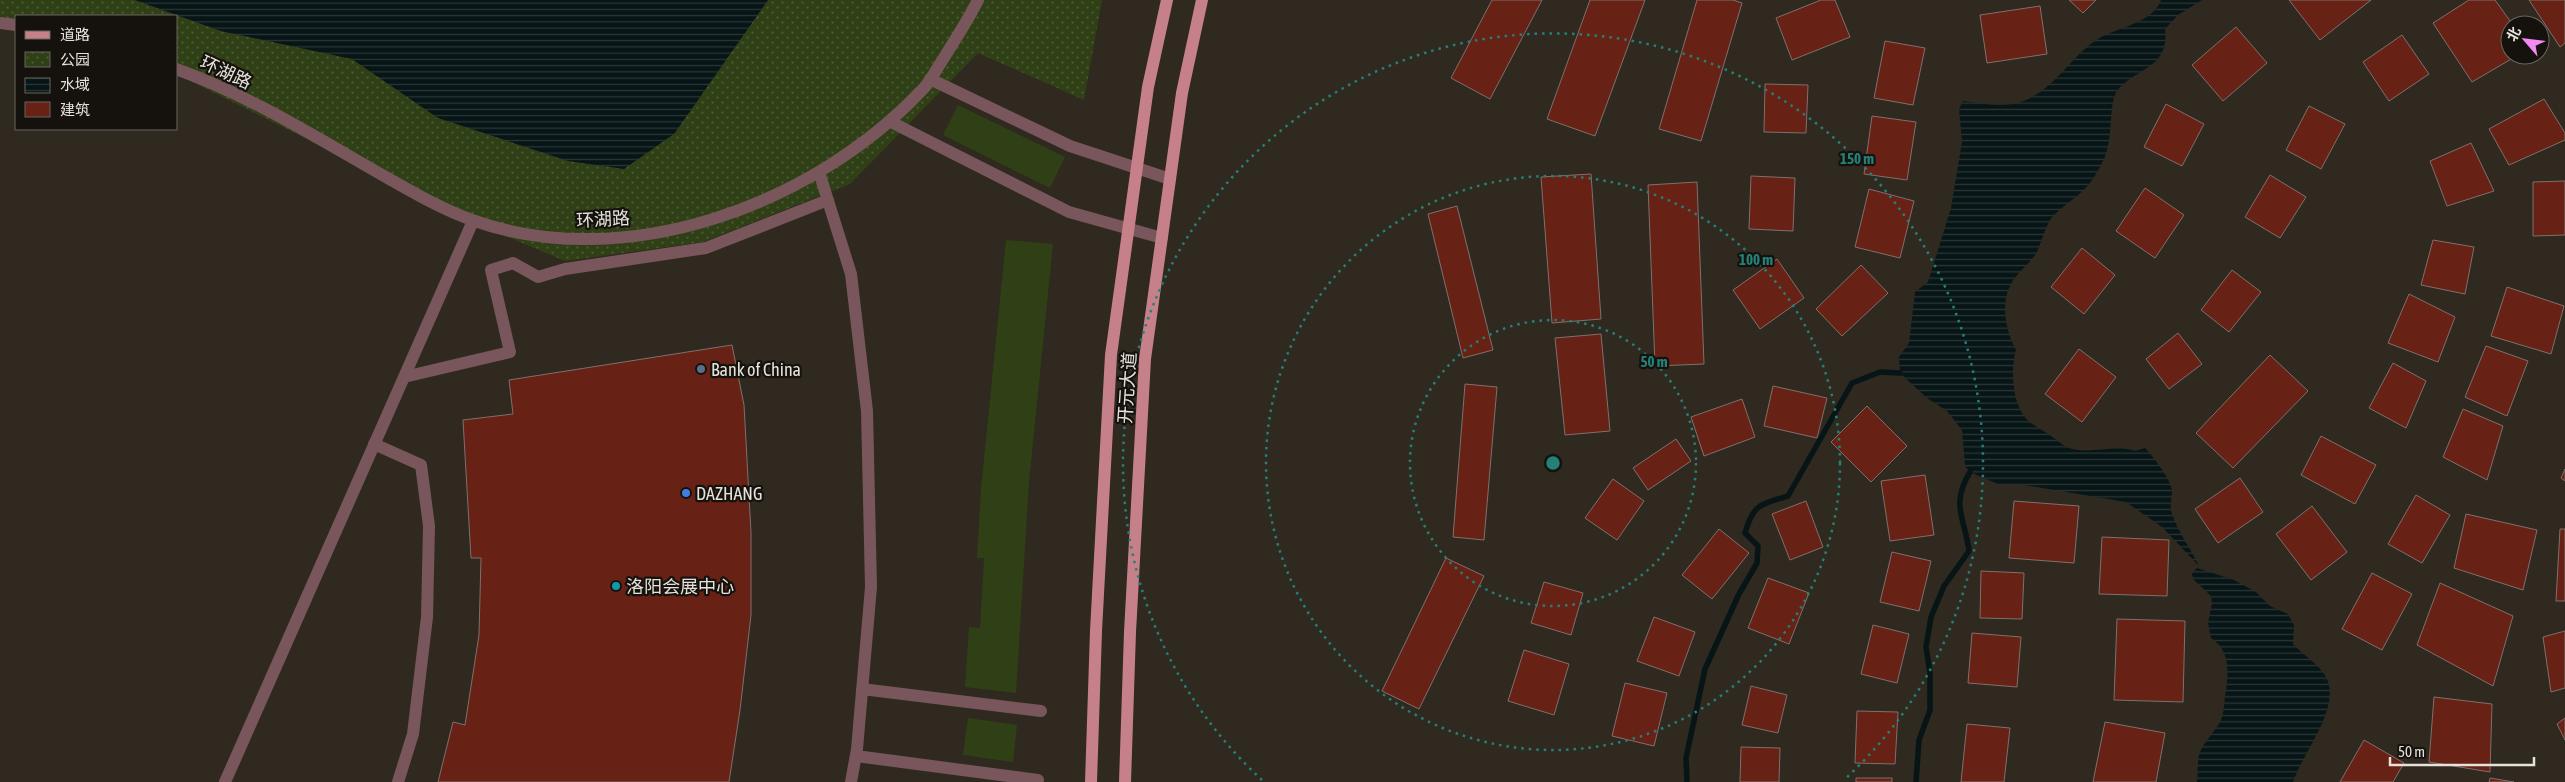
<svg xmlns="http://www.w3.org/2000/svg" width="2565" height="782" viewBox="0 0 2565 782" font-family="'Asap Condensed','Noto Sans SC',sans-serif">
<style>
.grass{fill:#304016}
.park{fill:url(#park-dots)}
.water{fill:url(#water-rules)}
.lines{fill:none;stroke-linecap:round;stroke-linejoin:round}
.stream{stroke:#071516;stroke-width:5.5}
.building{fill:#682115;stroke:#7f706d}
.minor{stroke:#79565b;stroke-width:12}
.major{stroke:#c6808a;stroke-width:12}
.ring{fill:none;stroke:#248179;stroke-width:2.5;stroke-dasharray:2.5 5}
.service-dot{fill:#5c6f8a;stroke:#15120e;stroke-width:2}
.shop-dot{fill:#3f7fe0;stroke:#15120e;stroke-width:2}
.culture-dot{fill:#0f9aa8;stroke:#15120e;stroke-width:2}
.labels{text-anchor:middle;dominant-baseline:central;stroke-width:4.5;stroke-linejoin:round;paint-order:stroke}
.street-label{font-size:18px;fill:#e6e2db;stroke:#15120e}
.poi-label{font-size:18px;fill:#e6e2db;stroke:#15120e;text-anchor:start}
.centre{fill:#248179;stroke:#15120e;stroke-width:2.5}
.ring-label{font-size:15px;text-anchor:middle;font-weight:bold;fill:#248179;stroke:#15120e;stroke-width:4.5;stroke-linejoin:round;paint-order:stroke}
</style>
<defs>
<pattern id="park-dots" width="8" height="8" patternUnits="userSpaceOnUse" patternTransform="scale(1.25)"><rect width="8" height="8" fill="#304016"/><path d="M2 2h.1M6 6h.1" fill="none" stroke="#4e5b37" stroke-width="1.8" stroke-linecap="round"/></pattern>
<pattern id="water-rules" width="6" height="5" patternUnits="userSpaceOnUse" patternTransform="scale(1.25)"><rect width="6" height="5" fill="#071516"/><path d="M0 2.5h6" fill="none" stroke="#2b3737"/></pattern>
</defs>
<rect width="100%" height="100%" fill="#2f291f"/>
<path class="grass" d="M958,105L1065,157L1050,188L943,135Z
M1006,240L1053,244L1029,482L1016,693L965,687L969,627L980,628L984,558H977L981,489Z
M968,718L1017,725L1013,762L963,755Z"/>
<path class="park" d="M0,0H135L221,31L352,59L438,118L674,134L768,0H1102L1084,100L978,53L850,184L703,242L565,261L475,223L176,74V16H16V28L0,25Z"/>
<path class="water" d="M135,0H768L674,134L624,169L568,161L438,118L352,59L221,31Z
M2161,0H2202L2178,15L2165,29C2170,69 2135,68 2117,91C2108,103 2114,141 2103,161C2087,193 2079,193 2055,214C2046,222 2042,241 2037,252C2030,264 2017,272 2011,284C2000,304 2006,331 2016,350C2010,370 2012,409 2031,423C2037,427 2044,431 2050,435C2056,439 2063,446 2069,448C2090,455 2115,444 2135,451L2145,448C2152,455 2172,481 2172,491C2172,499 2169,505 2172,514C2178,532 2191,549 2199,566L2162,527L2126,502L2018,484L2000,485L1970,472L1965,466L1962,430L1947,411L1927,398L1900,373L1899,357L1909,343L1915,292L1928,282L1951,208L1962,142L1959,109L1963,101C1982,104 2006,108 2024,101C2056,88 2070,57 2098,39C2117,27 2152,24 2161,0Z
M2197,568L2234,580L2256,592L2270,606L2288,614L2294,625L2293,644C2303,655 2319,664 2326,677C2342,707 2302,754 2293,782H2197C2198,774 2197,763 2199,755C2203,742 2215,732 2221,720C2224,713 2224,704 2225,697C2228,675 2232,652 2211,638L2208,623L2212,604L2211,596L2193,579L2192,573Z"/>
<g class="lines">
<path class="stream" d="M1687,782L1686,758L1705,669L1739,594L1757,563L1758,546L1745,533C1753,504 1761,504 1788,496L1852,383L1880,372L1900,373
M1916,782L1919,740L1930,710V673L1926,647L1931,617L1944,586L1969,551C1965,518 1950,505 1970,472"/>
</g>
<path class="building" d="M1492,0H1542L1490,99L1451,78Z
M1590,0H1645L1595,136L1547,119Z
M1697,0H1733L1742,3L1701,141L1659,129Z
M1821,0H1835L1850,37L1792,60L1776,18Z
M2069,0H2096L2083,13Z
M2289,0H2371L2320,40Z
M2469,0H2495L2513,25H2510V55H2518L2472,82L2433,23Z
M2529,0H2565V43L2560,47Z
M2040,6L2047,54L1987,63L1980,15Z
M2236,27L2267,63L2223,101L2192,65Z
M2402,35L2429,74L2389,101L2363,62Z
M1885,41L1925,48L1913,105L1874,98Z
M1765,84L1808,85L1806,133L1764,132Z
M2544,99L2565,133V140L2509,165L2489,129Z
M2166,104L2204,124L2182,166L2144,147Z
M2309,106L2345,124L2321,169L2286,150Z
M1872,116L1916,122L1907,180L1864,174Z
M2471,143L2494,191L2447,206L2430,161Z
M1591,174L1601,319L1552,323L1541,177Z
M2270,175L2306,197L2280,238L2245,217Z
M1751,176L1795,178L1793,231L1749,229Z
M2565,181V235L2533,236V182Z
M1697,182L1704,364L1655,366L1648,185Z
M2145,188L2184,215L2155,258L2116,231Z
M1869,189L1914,201L1900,258L1855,247Z
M1457,206L1493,350L1463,358L1428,214Z
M2433,240L2474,247L2465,294L2421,285Z
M2082,248L2115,275L2084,314L2051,287Z
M1777,259L1804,298L1760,329L1733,290Z
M1861,265L1888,293L1842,336L1816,309Z
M2232,270L2261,292L2229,332L2201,310Z
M2507,287L2564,306L2551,354L2491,336Z
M2409,294L2455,317L2438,362L2388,343Z
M2178,333L2202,364L2169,389L2146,359Z
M1601,334L1610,431L1565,435L1555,338Z
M732,345L744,405L751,533V615L740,710L729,782H438L453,722L465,725L479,635L481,558H471L463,420L513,414L509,380Z
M2486,346L2528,361L2507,416L2465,397Z
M2079,349L2116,377L2082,422L2045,394Z
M2270,355L2308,391L2233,468L2196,433Z
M2393,363L2426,381L2406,428L2369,408Z
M1465,384L1497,387L1484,540L1453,537Z
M1773,386L1827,398L1817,438L1764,426Z
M1742,399L1755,437L1704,456L1691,417Z
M1867,406L1907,446L1871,482L1831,442Z
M2463,409L2503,426L2487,480L2443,457Z
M2321,436L2376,465L2355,504L2301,475Z
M1676,439L1691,461L1648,490L1633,468Z
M2565,469V481L2561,478Z
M1925,475L1934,535L1890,541L1881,481Z
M2240,478L2263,512L2218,543L2195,509Z
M1613,479L1644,501L1617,540L1585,518Z
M2416,495L2450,515L2422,563L2388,544Z
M1806,501L1823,547L1790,560L1772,514Z
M2014,501L2079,506L2074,563L2009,558Z
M2312,506L2347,552L2311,580L2276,534Z
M2466,514L2537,530L2523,590L2454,568Z
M1719,529L1749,553L1712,599L1682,575Z
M2560,529H2565V601H2556Z
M2102,537L2169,540L2167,596L2099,594Z
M1892,552L1931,561L1919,611L1880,602Z
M1446,558L1484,576L1419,709L1382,691Z
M1981,571L2024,573L2022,619L1980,618Z
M2372,573L2412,594L2382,650L2342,629Z
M1768,578L1809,593L1789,644L1748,628Z
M1544,582L1583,593L1571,635L1531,623Z
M2440,583L2513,616L2493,686L2417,645Z
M1654,617L1695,632L1679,676L1637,661Z
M2117,619L2185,621L2183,702L2114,700Z
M1873,625L1909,634L1897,683L1861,674Z
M2565,631V688L2551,692L2543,637Z
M1972,633L2021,637L2017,687L1968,683Z
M1524,650L1569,664L1554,715L1508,701Z
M1625,683L1667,693L1654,746L1612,736Z
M1751,686L1787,695L1778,733L1742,725Z
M2434,697L2492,704L2490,772L2429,762Z
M1857,711L1898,712L1895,764L1855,763Z
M2565,718V740L2557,724Z
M2105,722L2165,733L2156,782H2093Z
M1967,724L2010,728L2004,782H1961Z
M2364,740L2404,763L2393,782H2340Z
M1741,747L1780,748L1779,782H1740Z
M1856,778H1892V782H1856Z
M2490,778L2514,782H2489Z"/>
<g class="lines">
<path class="minor" d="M0,23L16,25
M176,69C249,95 317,138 384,176C413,192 441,209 472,220C625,275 813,205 921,91C929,84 934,73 940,64C953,43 967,22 978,0
M930,79L1070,146L1170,179
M889,121L1069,212L1162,238
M819,172L851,274L867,411L871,587L857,749L851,782
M404,377L510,352L491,270L513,263L538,277L565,269L706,248L828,200
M374,444L421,465L429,526L427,617L413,734L398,782
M862,689L1041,711
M856,756L1038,780
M225,782L473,221"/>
<path class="major" d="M1091,782L1096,631L1111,355L1148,87L1167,0
M1125,782L1130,632L1145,359L1182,93L1202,0"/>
</g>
<g class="ring">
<circle cx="1553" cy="463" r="143"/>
<circle cx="1553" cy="463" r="287"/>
<path d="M1262 780A430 430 0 1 1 1844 780"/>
</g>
<circle class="service-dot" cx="701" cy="369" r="5"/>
<circle class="shop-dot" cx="686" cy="493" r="5"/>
<circle class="culture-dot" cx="616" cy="586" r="5"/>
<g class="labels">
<g class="street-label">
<text transform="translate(226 72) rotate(25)">环湖路</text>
<text transform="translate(603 219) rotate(-3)">环湖路</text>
<text transform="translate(1127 388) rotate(-86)">开元大道</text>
</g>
<g class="poi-label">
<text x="711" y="369">Bank of China</text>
<text x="696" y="493">DAZHANG</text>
<text x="626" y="586">洛阳会展中心</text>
</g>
</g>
<circle cx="1553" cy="463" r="8" class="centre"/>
<g class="ring-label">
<text x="1857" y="164">150 m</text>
<text x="1756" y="265">100 m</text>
<text x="1654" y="367">50 m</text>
</g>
<rect x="15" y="15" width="162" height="115" fill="#15120e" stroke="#696560"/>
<rect x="25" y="31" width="25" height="8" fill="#c6808a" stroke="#696560"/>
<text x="60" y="40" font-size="15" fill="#e6e2db">道路</text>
<rect x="25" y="52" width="25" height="15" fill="url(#park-dots)" stroke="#696560"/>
<text x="60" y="65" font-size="15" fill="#e6e2db">公园</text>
<rect x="25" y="78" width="25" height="15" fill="url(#water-rules)" stroke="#696560"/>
<text x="60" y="90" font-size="15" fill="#e6e2db">水域</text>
<rect x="25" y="102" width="25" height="15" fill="#682115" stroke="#696560"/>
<text x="60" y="115" font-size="15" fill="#e6e2db">建筑</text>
<g transform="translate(2525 40) rotate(298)"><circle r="24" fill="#15120e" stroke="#696560"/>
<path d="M0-4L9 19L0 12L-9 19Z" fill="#f28af2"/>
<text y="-8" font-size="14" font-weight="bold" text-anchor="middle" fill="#e6e2db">北</text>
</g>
<path d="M2390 757v8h144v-8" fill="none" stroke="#e6e2db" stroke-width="2.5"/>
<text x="2398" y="757" font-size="15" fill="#e6e2db" stroke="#15120e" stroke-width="4" paint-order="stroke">50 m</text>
</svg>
